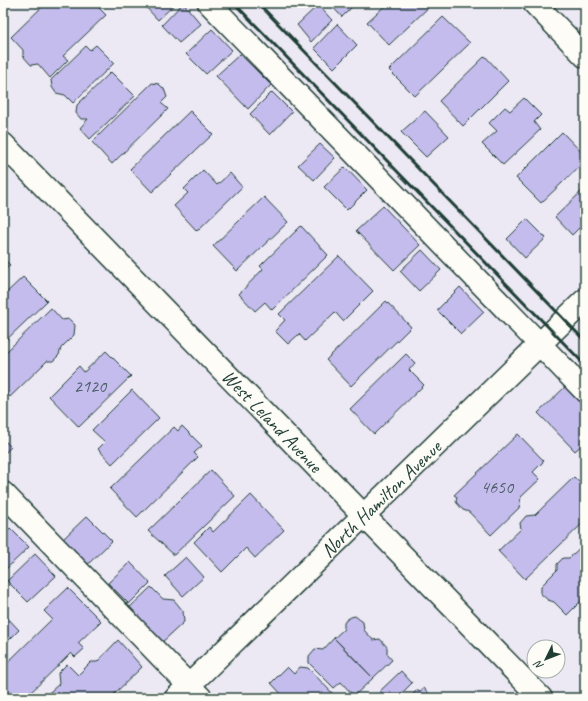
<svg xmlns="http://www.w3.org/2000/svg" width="588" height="701" viewBox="0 0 588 701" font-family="Caveat,sans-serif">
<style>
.building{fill:#c5bcee;stroke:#1f3d34}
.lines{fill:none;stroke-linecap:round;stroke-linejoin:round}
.minor-casing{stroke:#1f3d34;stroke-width:25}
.minor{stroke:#fdfcf7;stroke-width:22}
.rail{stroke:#1f3d34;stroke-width:3}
.labels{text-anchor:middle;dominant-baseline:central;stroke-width:3;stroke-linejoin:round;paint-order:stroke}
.number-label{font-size:18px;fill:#485d62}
.street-label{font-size:20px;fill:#1f3d34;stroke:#fdfcf7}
</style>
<rect width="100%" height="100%" fill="#ece9f4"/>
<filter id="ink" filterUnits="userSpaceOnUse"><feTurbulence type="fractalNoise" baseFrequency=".025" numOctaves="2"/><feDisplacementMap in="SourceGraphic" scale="8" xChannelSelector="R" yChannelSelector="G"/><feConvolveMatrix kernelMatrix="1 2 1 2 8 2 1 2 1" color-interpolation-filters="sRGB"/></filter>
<g filter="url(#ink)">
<path class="building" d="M46,3H94L106,15L63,56L68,60L50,78L38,64L31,65L23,56V50L11,37Z
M142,3H176L158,20Z
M183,3L201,24L179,43L162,25Z
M329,3H356L342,17Z
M388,3H431L432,4L389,45L367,22Z
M318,5L332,20L311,42L297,25Z
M443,17L470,43L415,96L389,70Z
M337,24L357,45L334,68L314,48Z
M212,29L232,50L206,74L186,54Z
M96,45L114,63L73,103L65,95L56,93L52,87L51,80L86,46L90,50Z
M240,54L271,85L248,109L216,76Z
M485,56L508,81L463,126L439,101Z
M111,72L135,96L90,139L80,128L88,119H81L76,113L77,105Z
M152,83L159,84L164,89L167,97L161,103L168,109L112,164L92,142Z
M272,92L292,112L270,135L250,114Z
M524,98L541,115L534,122L540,130L503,165L482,144L497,131L489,123L505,107L510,111Z
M190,111L213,134L152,192L130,169Z
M425,111L449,136L426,157L401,132Z
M562,132L585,156V161L541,203L516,178Z
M320,144L335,158L314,180L298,165Z
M345,167L367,190L347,210L324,187Z
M203,170L217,185L230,173L242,187L197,231L174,206L188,193L184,189Z
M585,188V235L579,228L572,235L555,217Z
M264,197L288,222L237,271L213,246Z
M383,206L420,245L394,270L356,231Z
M527,219L546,238L525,258L507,239Z
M301,226L328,255L272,310L265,302L255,311L239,294L263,269L260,266Z
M422,250L441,270L419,291L400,271Z
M339,256L373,291L343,321L335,312L305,341L299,334L288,344L275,331L285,320L279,314Z
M3,258L10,265L3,272Z
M23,277L47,301L3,343V296Z
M460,287L484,312L461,334L437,310Z
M386,301L411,327L351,386L326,360Z
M51,308L62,320L69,319L75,325L74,335L61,348L59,355L53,361H47L10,397L3,389V355Z
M106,351L131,376L79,427L49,396L79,366L84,372Z
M406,354L415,363L409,370L424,385L374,434L350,409Z
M566,386L585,406V442L575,451L538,413Z
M132,390L159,418L112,464L98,449L105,442L92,430Z
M182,426L202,446L194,453L198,457L137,517L110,489L174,427L178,431Z
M518,434L544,461L533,472L540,479L521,497L519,508L491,535L469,512L463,510L456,502L457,497L454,495Z
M3,439L11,447L3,455Z
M211,470L235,496L174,555L148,531Z
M574,477L585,488V521L525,579L498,551L521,529L520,523L526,516L535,515Z
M251,495L284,530L255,558L246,548L222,572L194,542L209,527L213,532Z
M87,516L112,541L86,566L62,540Z
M10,528L29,547L6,569L3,565V534Z
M585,543V597L567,615L554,602L548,600L541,594V586L557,570V564L563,558H569Z
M35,554L56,576L28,602L7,581Z
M186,557L204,577L183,596L165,576Z
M130,562L150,583L129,604L108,583Z
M151,587L163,599L174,600L183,611L184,622L159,645L126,611Z
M68,588L101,621L78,643L84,649L75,657L71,653L25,698H3V667L52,619L44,611Z
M3,613L19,630L3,646Z
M355,616L363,622L364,630L373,640L380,639L387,647V654L392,660L373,678L334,638L344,629V623L346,620L351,617Z
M334,638L373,678L354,696L341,682L334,688L309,663V656L315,649L323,650Z
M118,640L142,667L110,698H43L59,684L58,673L67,664L78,675L91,662H97Z
M287,667L294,674L300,667L308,668L337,698H285L271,683Z
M401,671L412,683L397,698H388L380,691Z
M424,688L433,698H409L417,690L419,692Z"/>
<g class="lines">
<defs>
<path id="minor" d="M209,3L585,391
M534,3L585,56
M3,144L541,698
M3,493L201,698
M176,698L585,300"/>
</defs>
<use href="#minor" class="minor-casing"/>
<use href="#minor" class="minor"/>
<path class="rail" d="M234,3L585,365
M258,3L585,341"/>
</g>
</g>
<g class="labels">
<g class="number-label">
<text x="90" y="386">2120</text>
<text x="497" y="487">4650</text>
</g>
<g class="street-label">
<text transform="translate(272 421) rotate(46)">West Leland Avenue</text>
<text transform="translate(381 499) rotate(-44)">North Hamilton Avenue</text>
</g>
</g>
<rect width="588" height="701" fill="none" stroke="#fdfcf7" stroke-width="16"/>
<rect x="8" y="8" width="572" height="685" fill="none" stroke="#1f3d34" stroke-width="1.5" filter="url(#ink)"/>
<g transform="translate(546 659) rotate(227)"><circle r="19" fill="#fdfcf7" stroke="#a4b0a9"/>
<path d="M0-3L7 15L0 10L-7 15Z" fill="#1f3d34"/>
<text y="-6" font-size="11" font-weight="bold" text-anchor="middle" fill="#1f3d34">N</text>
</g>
</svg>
